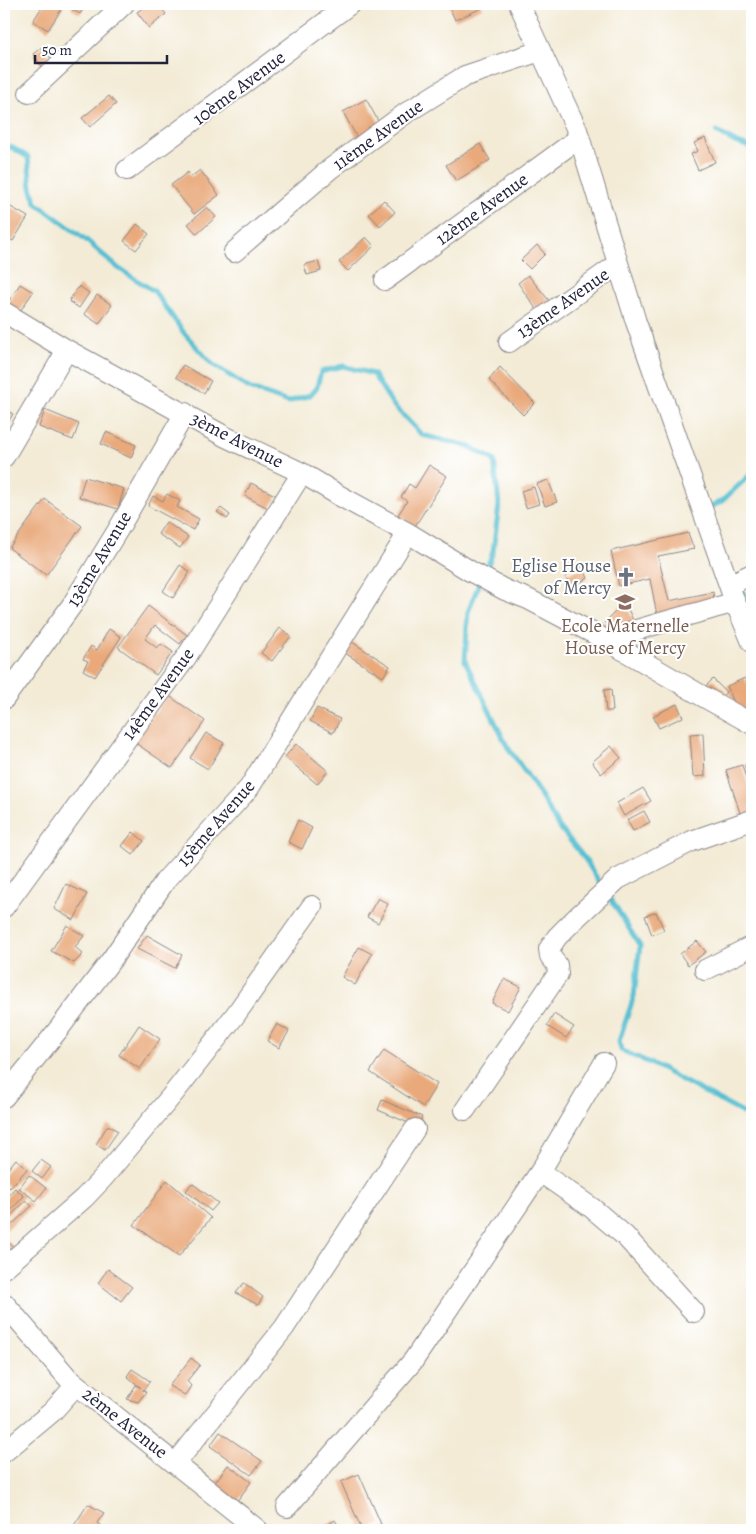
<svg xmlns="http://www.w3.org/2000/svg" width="756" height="1534" viewBox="0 0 756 1534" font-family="Alegreya,serif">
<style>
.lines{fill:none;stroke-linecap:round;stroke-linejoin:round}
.stream{stroke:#56bfd2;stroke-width:5}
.building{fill:#e9a97a}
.street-casing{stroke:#8a8688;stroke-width:22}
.street{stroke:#fff;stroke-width:20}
.labels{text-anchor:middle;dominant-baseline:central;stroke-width:4;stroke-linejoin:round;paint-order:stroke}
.street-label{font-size:19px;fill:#22223b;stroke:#fff}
.worship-label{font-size:19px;fill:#5b616d;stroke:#fff;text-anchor:end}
.education-label{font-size:19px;fill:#785e54;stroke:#fff}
</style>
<rect width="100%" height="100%" fill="#fff"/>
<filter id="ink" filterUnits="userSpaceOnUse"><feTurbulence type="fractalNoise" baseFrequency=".02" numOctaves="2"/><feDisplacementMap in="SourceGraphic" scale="10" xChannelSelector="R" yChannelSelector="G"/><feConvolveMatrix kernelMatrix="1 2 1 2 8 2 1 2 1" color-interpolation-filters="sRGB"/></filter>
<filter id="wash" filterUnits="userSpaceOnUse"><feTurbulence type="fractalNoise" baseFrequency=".0096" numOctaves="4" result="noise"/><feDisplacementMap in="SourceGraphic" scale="20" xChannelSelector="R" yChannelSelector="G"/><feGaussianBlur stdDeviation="1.12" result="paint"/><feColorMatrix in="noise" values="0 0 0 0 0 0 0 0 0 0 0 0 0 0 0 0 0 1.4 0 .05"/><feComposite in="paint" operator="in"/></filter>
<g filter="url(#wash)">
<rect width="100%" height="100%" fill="#f3ebd6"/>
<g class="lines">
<path class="stream" d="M717,132L735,142L752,148
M4,145L11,147L28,157L31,187L36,203L85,239L118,268L154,291L184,333L212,364L249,388L288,402L310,395L317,387L321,372L343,366L373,374L393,405L422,435L468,446L494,460L499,505L493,552L484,574
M709,508L722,501L752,473
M480,581L468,612L465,661L507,746L534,785L557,824L585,859L603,888
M742,585H740L752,613
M608,895L640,946L634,996L619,1041L621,1050L650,1063L752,1118"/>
</g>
<g id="blocks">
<path class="building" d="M44,4H57L63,7L48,30L33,21Z
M74,4H86L80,14L71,9Z
M148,4H158L166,14L149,28L137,12Z
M448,4H480L482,8L455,20Z
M42,47L54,62L44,69L33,54Z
M109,96L116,104L90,127L82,118Z
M366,99L383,130L360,143L343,112Z
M705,138L715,162L698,170L691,154L698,151L694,143Z
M480,144L490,160L456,181L446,165Z
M200,170L219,195L194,214L171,185L188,172L191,177Z
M384,200L395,212L380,226L369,214Z
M4,203L28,217L13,241L4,236Z
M207,207L216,217L197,234L188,224Z
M137,224L149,234L136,250L124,241Z
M366,237L374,246L348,271L339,262Z
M537,245L545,254L530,269L521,260Z
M318,261L321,271L307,275L304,265Z
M528,275L552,304L539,313L518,283Z
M20,284L33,292L16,317L4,308Z
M79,286L89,293L79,308L69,301Z
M97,295L112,305L99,324L84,314Z
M183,365L211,381L204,393L176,377Z
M500,367L535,403L523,415L489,380Z
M4,409L13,414L7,424L4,422Z
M45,410L79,424L73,440L39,427Z
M106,432L136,445L131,458L101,444Z
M429,465L447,476L415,526L398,515L407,501L401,497L409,484L415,488Z
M85,477L124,489L118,509L79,497Z
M548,480L557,502L545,506L537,484Z
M251,483L277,496L270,509L245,496Z
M534,487L539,504L526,508L521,491Z
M167,494L180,501L177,507L199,519L193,530L148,506L153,496L163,501Z
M45,499L82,526L46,575L9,548Z
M221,508L230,515L227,519L217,512Z
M166,522L188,537L180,548L158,534Z
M688,533L694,549L658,556L669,601L713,592L715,608L658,620L650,579L619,586L611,551Z
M180,565L190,572L173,598L163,591Z
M583,567L588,578L571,587L565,576Z
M625,602L635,625L606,634L602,625Z
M148,606L187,635L180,644L155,625L145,639L157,648L161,644L173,652L156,675L118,647Z
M280,628L291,636L272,661L261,653Z
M109,629L121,637L95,677L83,670L88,661L83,659L91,646L97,650Z
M352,642L390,666L383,677L345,653Z
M745,678L752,694V708L739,714L727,686Z
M713,679L726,692L716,703L702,690Z
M611,689L613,711H606L604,690Z
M168,695L205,721L172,768L134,742Z
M677,704L683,717L659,728L653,716Z
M317,708L340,719L333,733L310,721Z
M206,733L224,743L208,769L190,758Z
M703,733L705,776L693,777L690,734Z
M296,744L328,771L317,784L285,757Z
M611,746L621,758L601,774L592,762Z
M752,762V780L750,781L745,765Z
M742,765L752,798V819L743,822L726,770Z
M643,788L651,801L624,816L617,803Z
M644,811L650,822L633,831L627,820Z
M298,820L312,828L302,849L288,842Z
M133,832L144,841L133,855L122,846Z
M66,884L87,894L74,920L54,909Z
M378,898L388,904L378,923L367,917Z
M656,912L664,930L652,935L645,916Z
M67,925L84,936L75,947L83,954L74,963L51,951Z
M147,935L182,955L175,968L137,949Z
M697,941L706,952L688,965L680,954Z
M359,947L372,954L355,985L342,977Z
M504,979L521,987L508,1011L492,1003Z
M554,1014L574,1027L566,1038L547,1026Z
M277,1024L289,1031L279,1048L267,1041Z
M139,1025L160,1039L140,1069L119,1055Z
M384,1050L437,1084L423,1107L370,1072Z
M382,1100L422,1117L418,1127L378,1110Z
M108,1125L118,1131L105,1150L96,1144Z
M16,1159L27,1169L10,1188L4,1182V1174Z
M41,1160L51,1167L42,1179L32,1171Z
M29,1175L46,1188L36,1201L19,1188Z
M167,1180L211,1218L179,1256L134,1225Z
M192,1183L218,1203L211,1211L186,1191Z
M15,1188L24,1196L4,1218V1200Z
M26,1201L32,1206L4,1232V1222Z
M6,1240L16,1249L4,1261V1242Z
M108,1269L132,1287L121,1301L98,1283Z
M244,1283L263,1297L258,1305L236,1293Z
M191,1358L200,1365L187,1381L191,1386L185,1395L169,1386Z
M132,1369L150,1381L143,1390L146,1392L138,1402L127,1399L136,1385L141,1388L127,1376Z
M220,1432L262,1461L251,1475L210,1446Z
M228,1465L251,1482L234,1505L211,1488Z
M359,1474L381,1524L368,1530H362L341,1482Z
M88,1504L104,1513L97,1523L104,1528L103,1530H71Z
M335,1520L341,1530H319Z"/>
</g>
</g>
<g filter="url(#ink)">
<use href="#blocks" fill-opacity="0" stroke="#8a8688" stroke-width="1"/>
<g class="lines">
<defs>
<path id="street" d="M519,4L577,130L636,322L735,602L752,642
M29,93L124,4
M127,170L350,4
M234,252L330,169L406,113L465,76L540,51
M385,280L579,138
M4,312L67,350L226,437L302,473L340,496L408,533L470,571L505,590L528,599L606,640L704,697L752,724
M509,342L618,264
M4,457L67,350
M729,585L752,574
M606,640C648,625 692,615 735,602
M4,699L72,605L119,528L185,413
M4,907L187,656L302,473
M705,970L752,946
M4,1097L58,1030L112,959L165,881L249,788L408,533
M465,1110L558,974L557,965L550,956L549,949L557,937L576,918L618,879L692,841L752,820
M540,1172L592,1208L625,1236L694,1312
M4,1268L84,1198L103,1178L174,1093L236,1014L312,906
M4,1303L68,1378L258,1530
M4,1452L52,1412L76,1385
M176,1463L284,1328L415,1129
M287,1507L413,1361L540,1172L604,1063"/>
</defs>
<use href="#street" class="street-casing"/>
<use href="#street" class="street"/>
</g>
</g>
<defs>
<symbol id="church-bare" viewBox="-9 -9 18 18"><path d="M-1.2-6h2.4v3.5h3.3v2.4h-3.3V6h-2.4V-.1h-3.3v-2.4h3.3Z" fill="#6b7280" stroke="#fff" stroke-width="2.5" paint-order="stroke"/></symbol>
<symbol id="school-bare" viewBox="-9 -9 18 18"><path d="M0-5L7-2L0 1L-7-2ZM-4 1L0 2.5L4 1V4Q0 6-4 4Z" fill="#8d6e63" stroke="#fff" stroke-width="2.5" paint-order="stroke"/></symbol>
</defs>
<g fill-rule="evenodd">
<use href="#church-bare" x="612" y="563" width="28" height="28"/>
<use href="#school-bare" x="611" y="588" width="28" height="28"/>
</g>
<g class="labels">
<g class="street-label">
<text transform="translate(239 88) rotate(-37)">10ème Avenue</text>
<text transform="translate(378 135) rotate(-36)">11ème Avenue</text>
<text transform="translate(482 209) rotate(-36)">12ème Avenue</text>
<text transform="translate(563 303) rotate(-35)">13ème Avenue</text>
<text transform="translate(237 440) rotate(27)">3ème Avenue</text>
<text transform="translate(99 559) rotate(-59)">13ème Avenue</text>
<text transform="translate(158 694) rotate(-54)">14ème Avenue</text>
<text transform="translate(216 823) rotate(-49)">15ème Avenue</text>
<text transform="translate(125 1423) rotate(38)">2ème Avenue</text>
</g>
<g class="worship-label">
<text x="611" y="566">Eglise House<tspan x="611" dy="22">of Mercy</tspan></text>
</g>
<g class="education-label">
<text x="625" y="626">Ecole Maternelle<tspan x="625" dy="22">House of Mercy</tspan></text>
</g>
</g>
<rect width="756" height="1534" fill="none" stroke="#fff" stroke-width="20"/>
<path d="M35 55v8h132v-8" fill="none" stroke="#22223b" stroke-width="2.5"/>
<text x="42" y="55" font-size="15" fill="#22223b" stroke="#ffffff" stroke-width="4" paint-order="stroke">50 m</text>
</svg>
